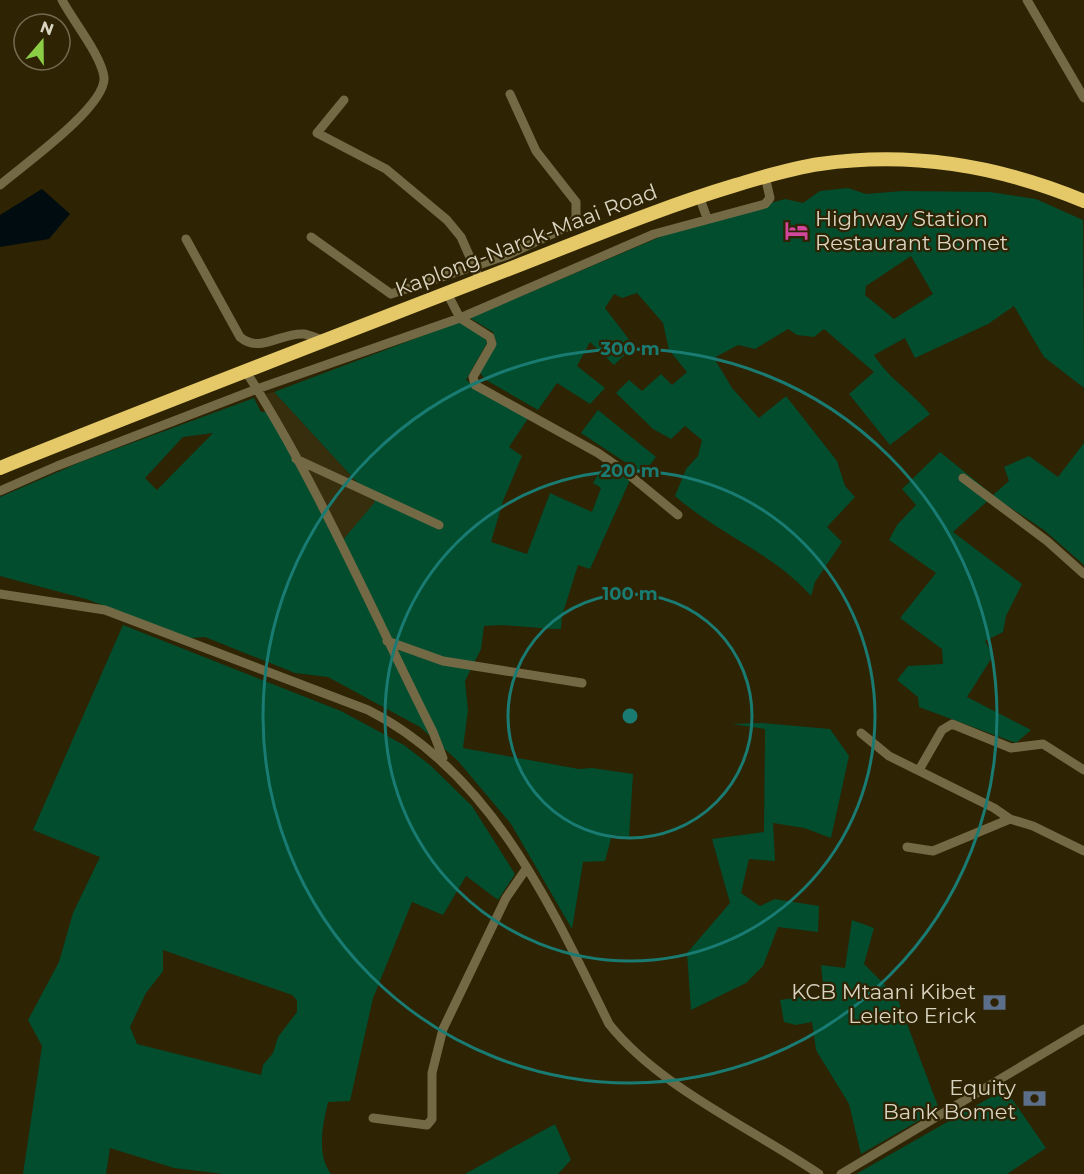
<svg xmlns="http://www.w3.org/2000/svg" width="1084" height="1174" viewBox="0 0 1084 1174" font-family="Montserrat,sans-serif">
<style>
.green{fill:#024d2e;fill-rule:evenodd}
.sand{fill:#372e0e}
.water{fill:#000c10}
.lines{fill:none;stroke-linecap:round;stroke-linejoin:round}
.minor{stroke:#746945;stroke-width:9}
.highway{stroke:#e5c968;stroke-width:14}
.ring{fill:none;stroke:#197b72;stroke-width:3}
.labels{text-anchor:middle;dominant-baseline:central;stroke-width:4.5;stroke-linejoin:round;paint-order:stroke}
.poi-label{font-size:21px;fill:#dad4c2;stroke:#2e2303;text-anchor:end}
.street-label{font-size:21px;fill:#dad4c2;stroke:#2e2303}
.centre{fill:#197b72;stroke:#2e2303;stroke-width:3}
.ring-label{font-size:18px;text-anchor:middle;font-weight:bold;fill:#197b72;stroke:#2e2303;stroke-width:4.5;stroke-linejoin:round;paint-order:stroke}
</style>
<rect width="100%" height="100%" fill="#2e2303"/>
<path class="green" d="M848,188L866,194L902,191L990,192L1036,199L1083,220L1084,388L1044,357L1014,306L988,324L915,358L905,338L874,355C889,379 912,392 930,414L890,445L849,394L874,372L824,329L814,337L797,335L788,329L755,349L738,345L714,358L732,388L759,418L786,396L837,461L845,486L855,497L827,527L842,542L815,582L811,596C773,553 718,534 675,496L686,469L698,456L702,440L685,426L671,439L653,429L616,393L629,380L642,391L661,374L672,385L687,372L669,350L663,323L637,293L622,298L614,294L605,308L634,346L614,365L590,342L577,366L605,388L590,404L557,383L538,410L486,380L480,373L496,341L493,332L470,318L681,228L785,199L803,203L820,191ZM911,256L933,294L894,319L865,295L866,286Z
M459,322L486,338L487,343L466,380L529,417L509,447L522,456L503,501L491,542L527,554L550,493L592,512L601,488L593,483L605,463L630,480L590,569L578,565L562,616L561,629C535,629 509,623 484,626L481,649L465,681L468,710L463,748L579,769L592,768L633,774L629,837L612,835L605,861L583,862L572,929L511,824L458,761L420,727L328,677L295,673L205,637L190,638L86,599L0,576V497L83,461L254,398L261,412L274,411L375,502L274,392ZM213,433L157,490L145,478L183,437Z
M598,410L656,457L643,474L581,433Z
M1084,443V565L1044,530L993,496L953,532L1022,584L1006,616L1003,632L985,641L993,656L967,697L1031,730L1016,743L919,707L918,697L897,680L908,666L943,664L942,649L900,618L936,573L889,540L897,525L916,505L902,489L940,452L993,495L1009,481L1004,467L1029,456L1058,477Z
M123,625L341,711L404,745L430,765L472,806L515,874L498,900L466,876L443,915L412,902L373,998L350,1101L328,1102C323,1124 316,1154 331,1174H224L174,1168L110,1148L106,1174H23L42,1046L28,1020L59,962L73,913L100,857L33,830ZM163,950L292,995L297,1000V1012L278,1037L273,1053L263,1065L261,1075L137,1044L130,1027L146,993L163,971Z
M761,723L830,729L849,756L831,838L804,828L773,823L775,861L749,859L741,893L760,906L775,899L819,906L818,932L778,927L763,966L746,983L691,1010L687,953L730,903L712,839L764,832L765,729L732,724Z
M852,920L874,928L864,964L897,997L939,1109L861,1154L849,1104L816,1050L812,1022L796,1025L784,1022L780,1000L824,994L821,965L845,968Z
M1005,1089L1046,1148L1007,1174H856Z
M555,1124L571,1160L558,1174H465Z"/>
<path class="sand" d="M274,392L375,502L342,541L266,394Z"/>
<path class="water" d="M42,189L70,214L49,239L0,247V215Z"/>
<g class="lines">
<path class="minor" d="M1027,0L1084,98
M344,100L317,133L386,169L447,220L461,237L480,280
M0,185C22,166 107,106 104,77C101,55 73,21 62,0
M699,196L707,218
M311,237L391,294L508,255L569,226L576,218V202L536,151L510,94
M186,239L240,337C260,354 281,332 304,334C310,335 316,338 322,340
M447,293L460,318L490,337L492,344L473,377L475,385L598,453L627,473L678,515
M245,370C318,484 372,611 433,732L443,758
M296,459L439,525
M963,478L1047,541L1084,574
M0,491L57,466L257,389L460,318L654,234L765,204L770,198L765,176
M0,594L105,610L368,710C491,772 551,906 609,1024C659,1087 751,1128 819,1174
M387,641L443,661L582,683
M861,733L889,756L994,808L1010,819
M919,770L942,730L952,724L1011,748L1043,744L1084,770
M907,847L933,851L1010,819L1033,826L1084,851
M373,1118L427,1125L432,1119V1073L443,1029L506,898L526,869
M841,1174L1084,1029"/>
<path class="highway" d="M0,468C169,400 339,335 509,269C584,240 659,208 736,185C763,177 791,168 820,164C910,151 1000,166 1084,201"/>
</g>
<g class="ring">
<circle cx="630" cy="716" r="122"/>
<circle cx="630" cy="716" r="245"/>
<circle cx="630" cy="716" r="367"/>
</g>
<defs>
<symbol id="hotel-bare" viewBox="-9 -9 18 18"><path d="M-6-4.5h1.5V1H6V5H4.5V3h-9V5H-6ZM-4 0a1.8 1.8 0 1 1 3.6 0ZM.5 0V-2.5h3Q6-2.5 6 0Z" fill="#d1479c" stroke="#2e2303" stroke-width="2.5" paint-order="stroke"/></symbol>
<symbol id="bank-bare" viewBox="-9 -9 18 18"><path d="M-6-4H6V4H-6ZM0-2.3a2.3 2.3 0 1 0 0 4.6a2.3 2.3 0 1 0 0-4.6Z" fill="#5c6f8a" stroke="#2e2303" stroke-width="2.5" paint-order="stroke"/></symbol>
</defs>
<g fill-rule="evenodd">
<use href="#hotel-bare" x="780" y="214" width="33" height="33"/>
<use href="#bank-bare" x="978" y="986" width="33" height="33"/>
<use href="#bank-bare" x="1018" y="1082" width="33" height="33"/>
</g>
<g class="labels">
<g class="poi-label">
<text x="815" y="218" text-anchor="start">Highway Station<tspan x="815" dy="24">Restaurant Bomet</tspan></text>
<text x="976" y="991">KCB Mtaani Kibet<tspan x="976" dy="24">Leleito Erick</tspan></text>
<text x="1016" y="1087">Equity<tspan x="1016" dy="24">Bank Bomet</tspan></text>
</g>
<g class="street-label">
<text transform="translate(526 240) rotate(-21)">Kaplong-Narok-Maai Road</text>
</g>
</g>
<circle cx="630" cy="716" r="9" class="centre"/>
<g class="ring-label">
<text x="630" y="355">300 m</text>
<text x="630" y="477">200 m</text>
<text x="630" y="600">100 m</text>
</g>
<g transform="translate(42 42) rotate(20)"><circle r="28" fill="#2e2303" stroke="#736a4f" stroke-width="1.5"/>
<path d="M0-4.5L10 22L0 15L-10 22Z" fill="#8bce46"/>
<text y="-9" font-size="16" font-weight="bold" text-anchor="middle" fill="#dad4c2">N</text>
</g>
</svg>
